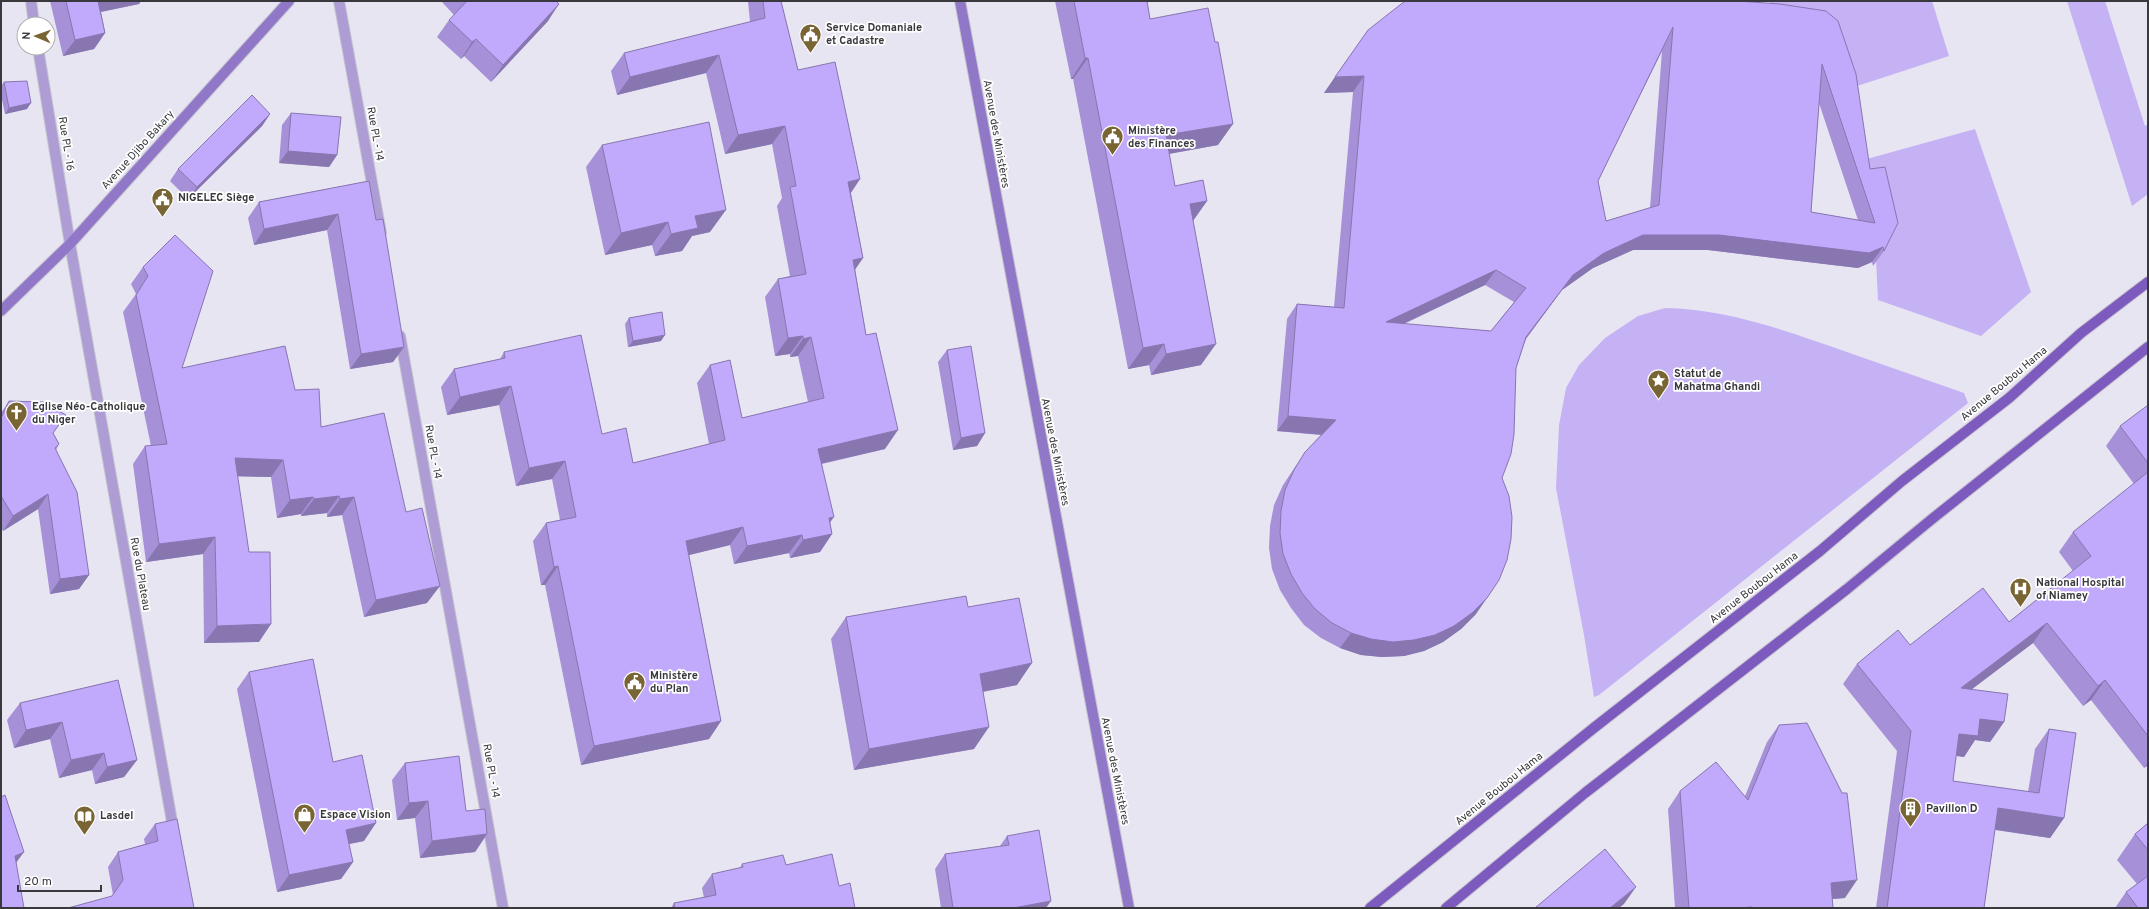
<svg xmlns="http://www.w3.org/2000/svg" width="2149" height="909" viewBox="0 0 2149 909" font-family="Overpass,sans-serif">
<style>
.green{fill:#c5b2f4}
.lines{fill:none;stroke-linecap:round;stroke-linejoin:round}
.street-casing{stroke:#c5c2ce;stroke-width:12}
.secondary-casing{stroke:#c5c2ce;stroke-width:12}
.primary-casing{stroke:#c5c2ce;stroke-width:12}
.street{stroke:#ad9dd4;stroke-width:10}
.secondary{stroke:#9177c8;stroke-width:10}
.primary{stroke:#7d5abe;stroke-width:10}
.wall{fill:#a691d8;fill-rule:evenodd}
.shaded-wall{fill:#8776b0}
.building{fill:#c1a9fb;stroke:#8776b0;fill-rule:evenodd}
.labels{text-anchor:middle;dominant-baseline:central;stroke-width:3.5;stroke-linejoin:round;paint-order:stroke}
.poi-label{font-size:11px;font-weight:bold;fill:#39383d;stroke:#fff;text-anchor:start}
.street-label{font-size:11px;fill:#39383d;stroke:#fff}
</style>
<rect width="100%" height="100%" fill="#e8e5f2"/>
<path class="green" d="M1770,1H1932L1949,56L1845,90L1769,19Z
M2067,1H2105L2145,126L2148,124V194L2132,206Z
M1975,129L2031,292L1981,336L1878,300L1876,260L1856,162Z
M1665,308C1727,309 1787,331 1844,351C1884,365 1924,379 1964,393L1968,403L1599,695L1594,697L1584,635L1556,488L1559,425L1566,388L1579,365L1605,338L1638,316Z"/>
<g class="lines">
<defs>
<path id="street" d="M31,1L34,24
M339,1L381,233
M38,48L70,244L174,833
M400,336L503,908"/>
<path id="secondary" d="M960,1L1129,908
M1,311L70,244L289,1"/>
<path id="primary" d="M1370,908L1595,727L1820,551L1902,481L2009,398L2081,333L2148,282
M1446,908L1585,793L1847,589L1932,519L2148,347"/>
</defs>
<use href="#street" class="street-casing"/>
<use href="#secondary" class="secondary-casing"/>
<use href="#primary" class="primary-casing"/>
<use href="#street" class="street"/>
<use href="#secondary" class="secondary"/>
<use href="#primary" class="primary"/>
</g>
<path class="wall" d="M50,1H141L139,4L101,12L105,33L94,49L63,56Z
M441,1H556L548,21L491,82L464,56L461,59L437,37L449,20L454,15Z
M748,1H781L798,70L860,179L851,193L863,258L855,269L885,449L822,464L830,522L832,534L820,552L790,558L789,553L734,564L730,545L689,555L721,721L709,739L581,765L545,585H541L533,541L546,523L560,520L552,479L516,486L499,405L447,415L441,387L454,369L500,359L504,352L602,434L633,463L709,444L697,383L710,365L742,418L808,402L798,356L790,357V354L775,356L765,297L778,279L790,276L777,206L782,198L772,144L725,154L706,73L617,95L611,71L624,53L750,22Z
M1055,1H1147L1150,19L1218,145L1169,154L1175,186L1207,201L1193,221L1201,365L1151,375L1149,365L1128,369L1073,79H1071Z
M1826,11L1870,169L1884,251L1873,266L1872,262L1858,268L1708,250H1633L1593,268L1562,290L1526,339L1516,368L1502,478L1476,614L1461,629L1443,642L1424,651L1404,656L1382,657L1361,655L1340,648L1321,638L1304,625L1291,608L1280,590L1272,569L1269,548L1270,526L1274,505L1283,485L1305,452L1321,435L1277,431L1287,319L1297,304L1334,307L1353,92L1324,93L1368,30ZM1662,51L1650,208L1606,221L1598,181ZM1819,103L1858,220L1811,212ZM1485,285L1514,302L1491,331L1404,324Z
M4,82L27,109L5,114L1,95V86Z
M291,113L337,155L329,167L279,163L282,125Z
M270,114L262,126L188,199L170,181L178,169Z
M602,145L710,232L692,236L682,251L655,256L652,245L605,255L586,167Z
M369,181L376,220L404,347L393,362L350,369L327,230L254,245L248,218L259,202Z
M175,235L182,368L295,390L321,427L406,512L427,603L364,617L342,515L327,517V513L301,516V514L277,518L271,477L237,476L259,642L204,643L203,554L146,562L133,464L145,446H151L123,312L136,294L131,284L143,267Z
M629,318L661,341L628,347L625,324Z
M947,350L985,433L977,446L953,450L938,362Z
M9,401L53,433L59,444L56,450L89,575L79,589L50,594L38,509L3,531L1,528V413Z
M2148,405V765L2144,768L2091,700L2083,706L2033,643L1972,689L2004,722L1990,742L1975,740L1964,757L1956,756L1953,781L2028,792L2035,749L2049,729L2064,818L2050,838L1995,830L1984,908H1876L1897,751L1843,684L1857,664L1910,645L2009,622L2073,571L2059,552L2073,532L2134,484L2106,446L2120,426Z
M968,607L1017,685L983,692L974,749L854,770L831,639L846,617Z
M249,672L333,762L364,841L349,844L353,862L341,879L277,892L237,689Z
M118,680L137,760L124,777L95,784L92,770L59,778L50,739L14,748L7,720L20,703Z
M1779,725L1845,898L1832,899L1833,908H1675L1668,809L1680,791L1745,796L1767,742Z
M405,763L466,811L487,834L475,852L420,858L415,818L397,820L392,780Z
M2148,823V908H2115L2126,892L2137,884L2117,860L2135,834Z
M155,824L194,908L112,896L113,895L108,867L118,852L145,844L144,839Z
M1007,836L1046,908H941L935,869L945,854L1000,846Z
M742,864L786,865L839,886L855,908H671L674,903L704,898L702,888L712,874L740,868Z"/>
<path class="shaded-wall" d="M96,1H141L139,4L85,15Z
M559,4L548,21L491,82L503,65Z
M105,33L94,49L63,56L75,40Z
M476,39L464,56L461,59L472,42Z
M719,55L706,73L617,95L630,77Z
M1085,58H1088L1073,79H1071Z
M1364,76L1353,92L1324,93L1335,77Z
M31,103L27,109L5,114L9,108Z
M270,114L262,126L188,199L197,187Z
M1233,124L1218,145L1151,157L1166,135Z
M785,126L772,144L725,154L738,135Z
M288,151L337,155L329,167L279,163Z
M860,179L847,198L848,182Z
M1207,201L1192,222L1190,204Z
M726,210L710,232L692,236L682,251L655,256L671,234L695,216Z
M338,214L327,230L254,245L264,229Z
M668,222L652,245L605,255L621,233Z
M1643,235H1719L1883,247L1872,262L1858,268L1708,250H1633L1593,268L1562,290L1515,353L1526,337L1573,275L1604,253Z
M863,258L850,277L853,260Z
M1496,270L1485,285L1375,337L1386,322Z
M665,335L661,341L628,347L633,341Z
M803,336L790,354L775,356L788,338Z
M811,337L798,356L790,357L803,339Z
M1164,344L1149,365L1128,369L1143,348Z
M1216,344L1201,365L1151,375L1166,354Z
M404,347L393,362L350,369L361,354Z
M511,386L499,405L447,415L460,397Z
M1288,416L1336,420L1325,435L1277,431Z
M898,430L885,449L806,467L818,449Z
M985,433L977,446L953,450L961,438Z
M235,458L283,460L271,477L222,476Z
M565,461L552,479L516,486L529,468Z
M48,494L38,509L3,531L13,516Z
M339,496L327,513L301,516L314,499Z
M313,497L301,514L277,518L290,500Z
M354,497L342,515L327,517L340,499Z
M834,517L821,535L829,518Z
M743,527L730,545L673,559L686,541Z
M832,534L820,552L790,558L803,540Z
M802,535L789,553L734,564L747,546Z
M215,537L203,554L146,562L159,544Z
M558,566L545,585H541L554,567Z
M89,575L79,589L50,594L60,579Z
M440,586L427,603L364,617L376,600Z
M1487,598L1476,614L1461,629L1443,642L1424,651L1404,656L1382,657L1361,655L1340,648L1351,633Z
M2047,623L2033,643L1947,708L1961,688Z
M271,624L259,642L204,643L217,626Z
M1032,663L1017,685L965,695L980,674Z
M2105,680L2091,700L2083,706L2098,686Z
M1980,719L2004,722L1990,742L1975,740L1964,757L1945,754L1959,734Z
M721,721L709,739L581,765L594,746Z
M62,722L50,739L14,748L26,730Z
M989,727L974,749L854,770L869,749Z
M104,753L92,770L59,778L71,760Z
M137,760L124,777L95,784L107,767Z
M2148,762V765L2144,768Z
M428,801L415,818L397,820L409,803Z
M1998,808L2064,818L2050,838L1984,828Z
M376,823L364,841L334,847L346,830Z
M487,834L475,852L420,858L432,841Z
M24,852L13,867L15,856Z
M353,862L341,879L277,892L289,875Z
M1857,880L1845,898L1819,900L1831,883Z
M1636,887L1624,904L1619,908H1610Z
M1051,901L1046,908H1013L1018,907Z"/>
<path class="building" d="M66,1H98L105,33L75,40Z
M467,1H556L559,4L503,65L476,39L472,42L449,20Z
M763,1H781L798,70L835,62L860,179L848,182L863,258L853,260L866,335L876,333L898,430L818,449L834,517L829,518L832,534L803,540L802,535L747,546L743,527L686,541L721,721L594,746L558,566L554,567L546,523L576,517L565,461L529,468L511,386L460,397L454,369L505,358L504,352L581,335L602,434L626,428L633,463L725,440L710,365L730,360L742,418L824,398L811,337L803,339V336L788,338L778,279L806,274L790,187L796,186L785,126L738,135L719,55L630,77L624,53L765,18Z
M1074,1H1147L1150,19L1208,8L1215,42H1218L1233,124L1166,135L1175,186L1203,180L1207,201L1190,204L1216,344L1166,354L1164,344L1143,348L1088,58H1085Z
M1405,1H1738L1780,4L1826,11L1838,21L1856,74L1870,169L1885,167L1898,223L1884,251L1883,247L1869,253L1719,235H1643L1604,253L1573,275L1526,337L1516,368L1514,434L1511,454L1502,478L1509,496L1512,517L1511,539L1507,560L1499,580L1487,598L1472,613L1454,626L1435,635L1414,640L1393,642L1371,639L1351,633L1332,623L1315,609L1302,593L1291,574L1283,554L1280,533L1281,511L1285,490L1294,470L1305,452L1336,420L1288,416L1297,304L1344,308L1364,76L1335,77L1368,30ZM1673,27L1659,205L1606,221L1598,181ZM1822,64L1875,223L1811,212ZM1496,270L1526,288L1491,331L1386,322Z
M27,81L31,103L9,108L4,82Z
M252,95L270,114L197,187L178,169Z
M291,113L341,117L337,155L288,151Z
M709,122L726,210L695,216L698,228L671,234L668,222L621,233L602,145Z
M369,181L376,220L383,219L404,347L361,354L338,214L264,229L259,202Z
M175,235L213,271L182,368L285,346L295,390L319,389L321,427L384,413L406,512L422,508L440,586L376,600L354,497L340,499L339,496L314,499L313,497L290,500L283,460L235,458L249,552H270L271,624L217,626L215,537L159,544L145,446L167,444L136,295L148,276L143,267Z
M662,312L665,335L633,341L629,318Z
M971,346L985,433L961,438L947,350Z
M9,401L43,402L66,415L53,433L59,444L55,448L77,492L89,575L60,579L48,494L13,516L1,496V418Z
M2148,405V463L2120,426Z
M2148,472V736L2105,680L2098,686L2047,623L1961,688L2008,694L2004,722L1980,719L1978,736L1959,734L1953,781L2039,793L2049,729L2076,733L2064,818L1998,808L1984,908H1887L1911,731L1857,664L1898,630L1910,645L1983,588L2009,622L2091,556L2073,532Z
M966,596L968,607L1019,598L1032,663L980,674L989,727L869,749L846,617Z
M313,659L333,762L362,755L376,823L346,830L353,862L289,875L249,672Z
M118,680L137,760L107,767L104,753L71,760L62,722L26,730L20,703Z
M1807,723L1842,793H1847L1857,880L1831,883L1833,908H1752V907L1738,908H1689L1680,791L1716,762L1748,800L1779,725Z
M459,756L466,811L485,809L487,834L432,841L428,801L409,803L405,763Z
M5,795L24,852L15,856L24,908H1V797Z
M177,819L194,908H68L112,896L123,880L118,852L158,841L155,824Z
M2148,823V850L2135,834Z
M1039,830L1051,901L1013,908H953L945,854L1009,845L1007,836Z
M1605,849L1636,887L1610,908H1535Z
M832,854L839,886L850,883L855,908H675L674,903L716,895L712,874L743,867L742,864L783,855L786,865Z
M2148,876V908H2138L2126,892Z"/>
<defs>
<symbol id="civic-pin" viewBox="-11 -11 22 30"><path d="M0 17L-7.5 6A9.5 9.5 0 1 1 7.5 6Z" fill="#796534" stroke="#fff"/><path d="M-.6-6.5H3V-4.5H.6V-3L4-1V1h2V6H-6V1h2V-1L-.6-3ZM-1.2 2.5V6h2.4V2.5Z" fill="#fff"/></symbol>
<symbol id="sight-pin" viewBox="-11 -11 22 30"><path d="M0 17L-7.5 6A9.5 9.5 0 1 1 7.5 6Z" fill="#796534" stroke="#fff"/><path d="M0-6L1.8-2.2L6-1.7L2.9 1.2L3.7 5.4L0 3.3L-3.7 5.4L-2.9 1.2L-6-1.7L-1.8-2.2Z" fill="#fff"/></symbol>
<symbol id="church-pin" viewBox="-11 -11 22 30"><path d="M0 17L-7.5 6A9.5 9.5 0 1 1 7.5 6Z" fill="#796534" stroke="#fff"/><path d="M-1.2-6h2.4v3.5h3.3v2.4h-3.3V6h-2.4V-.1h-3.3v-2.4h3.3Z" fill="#fff"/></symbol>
<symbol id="hospital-pin" viewBox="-11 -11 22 30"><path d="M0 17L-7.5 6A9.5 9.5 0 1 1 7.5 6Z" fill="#796534" stroke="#fff"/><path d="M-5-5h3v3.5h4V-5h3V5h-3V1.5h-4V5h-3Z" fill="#fff"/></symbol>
<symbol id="building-pin" viewBox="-11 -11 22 30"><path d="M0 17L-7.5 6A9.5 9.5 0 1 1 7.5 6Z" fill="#796534" stroke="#fff"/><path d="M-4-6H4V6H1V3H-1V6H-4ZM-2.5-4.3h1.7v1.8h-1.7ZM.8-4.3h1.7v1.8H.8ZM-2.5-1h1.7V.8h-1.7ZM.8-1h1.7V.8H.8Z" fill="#fff"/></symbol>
<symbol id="shop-pin" viewBox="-11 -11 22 30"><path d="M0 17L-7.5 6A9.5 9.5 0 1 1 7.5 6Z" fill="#796534" stroke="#fff"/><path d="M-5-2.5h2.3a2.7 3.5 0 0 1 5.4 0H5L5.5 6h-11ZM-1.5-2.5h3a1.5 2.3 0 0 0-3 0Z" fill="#fff"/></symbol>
<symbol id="library-pin" viewBox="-11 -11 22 30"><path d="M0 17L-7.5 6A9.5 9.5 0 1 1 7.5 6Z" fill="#796534" stroke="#fff"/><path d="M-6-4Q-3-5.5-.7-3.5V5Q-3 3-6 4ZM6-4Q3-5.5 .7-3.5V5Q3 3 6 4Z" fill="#fff"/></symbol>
</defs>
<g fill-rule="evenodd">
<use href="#civic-pin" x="798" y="22" width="25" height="34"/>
<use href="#civic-pin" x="1100" y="124" width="25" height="34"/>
<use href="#civic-pin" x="150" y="186" width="25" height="34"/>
<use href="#sight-pin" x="1646" y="368" width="25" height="34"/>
<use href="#church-pin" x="4" y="400" width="25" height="34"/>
<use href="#hospital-pin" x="2008" y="576" width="25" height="34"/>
<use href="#civic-pin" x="622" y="670" width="25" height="34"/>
<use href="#building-pin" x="1898" y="796" width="25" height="34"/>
<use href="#shop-pin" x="292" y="802" width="25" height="34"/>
<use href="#library-pin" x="72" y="804" width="25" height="34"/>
</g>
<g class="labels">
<g class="poi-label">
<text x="826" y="28">Service Domaniale<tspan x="826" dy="13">et Cadastre</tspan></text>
<text x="1128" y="131">Ministère<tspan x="1128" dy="13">des Finances</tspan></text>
<text x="178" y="198">NIGELEC Siège</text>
<text x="1674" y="374">Statut de<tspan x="1674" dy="13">Mahatma Ghandi</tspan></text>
<text x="32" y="407">Eglise Néo-Catholique<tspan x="32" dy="13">du Niger</tspan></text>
<text x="2036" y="583">National Hospital<tspan x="2036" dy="13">of Niamey</tspan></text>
<text x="650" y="676">Ministère<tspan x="650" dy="13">du Plan</tspan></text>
<text x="1926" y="809">Pavillon D</text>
<text x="320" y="815">Espace Vision</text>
<text x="100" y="816">Lasdel</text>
</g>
<g class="street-label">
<text transform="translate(375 134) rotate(80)">Rue PL - 14</text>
<text transform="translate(996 134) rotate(80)">Avenue des Ministères</text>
<text transform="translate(66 144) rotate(81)">Rue PL - 16</text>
<text transform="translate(138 150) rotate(-48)">Avenue Djibo Bakary</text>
<text transform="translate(2004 384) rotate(-40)">Avenue Boubou Hama</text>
<text transform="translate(433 452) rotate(80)">Rue PL - 14</text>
<text transform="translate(1055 452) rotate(79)">Avenue des Ministères</text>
<text transform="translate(140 574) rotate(80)">Rue du Plateau</text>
<text transform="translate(1754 588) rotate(-38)">Avenue Boubou Hama</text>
<text transform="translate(491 771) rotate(80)">Rue PL - 14</text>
<text transform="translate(1115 771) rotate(79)">Avenue des Ministères</text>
<text transform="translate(1499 789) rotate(-39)">Avenue Boubou Hama</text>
</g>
</g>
<rect width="2149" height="909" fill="none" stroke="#39383d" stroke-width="4"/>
<g transform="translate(36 36) rotate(272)"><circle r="19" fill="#ffffff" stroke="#b0afb1"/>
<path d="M0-3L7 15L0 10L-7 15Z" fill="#796534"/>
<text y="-6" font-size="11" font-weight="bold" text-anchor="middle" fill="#39383d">N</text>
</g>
<path d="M18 885v6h83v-6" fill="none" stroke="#39383d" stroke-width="2"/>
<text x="24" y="885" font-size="12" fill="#39383d" stroke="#ffffff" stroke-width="3" paint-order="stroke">20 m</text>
</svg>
